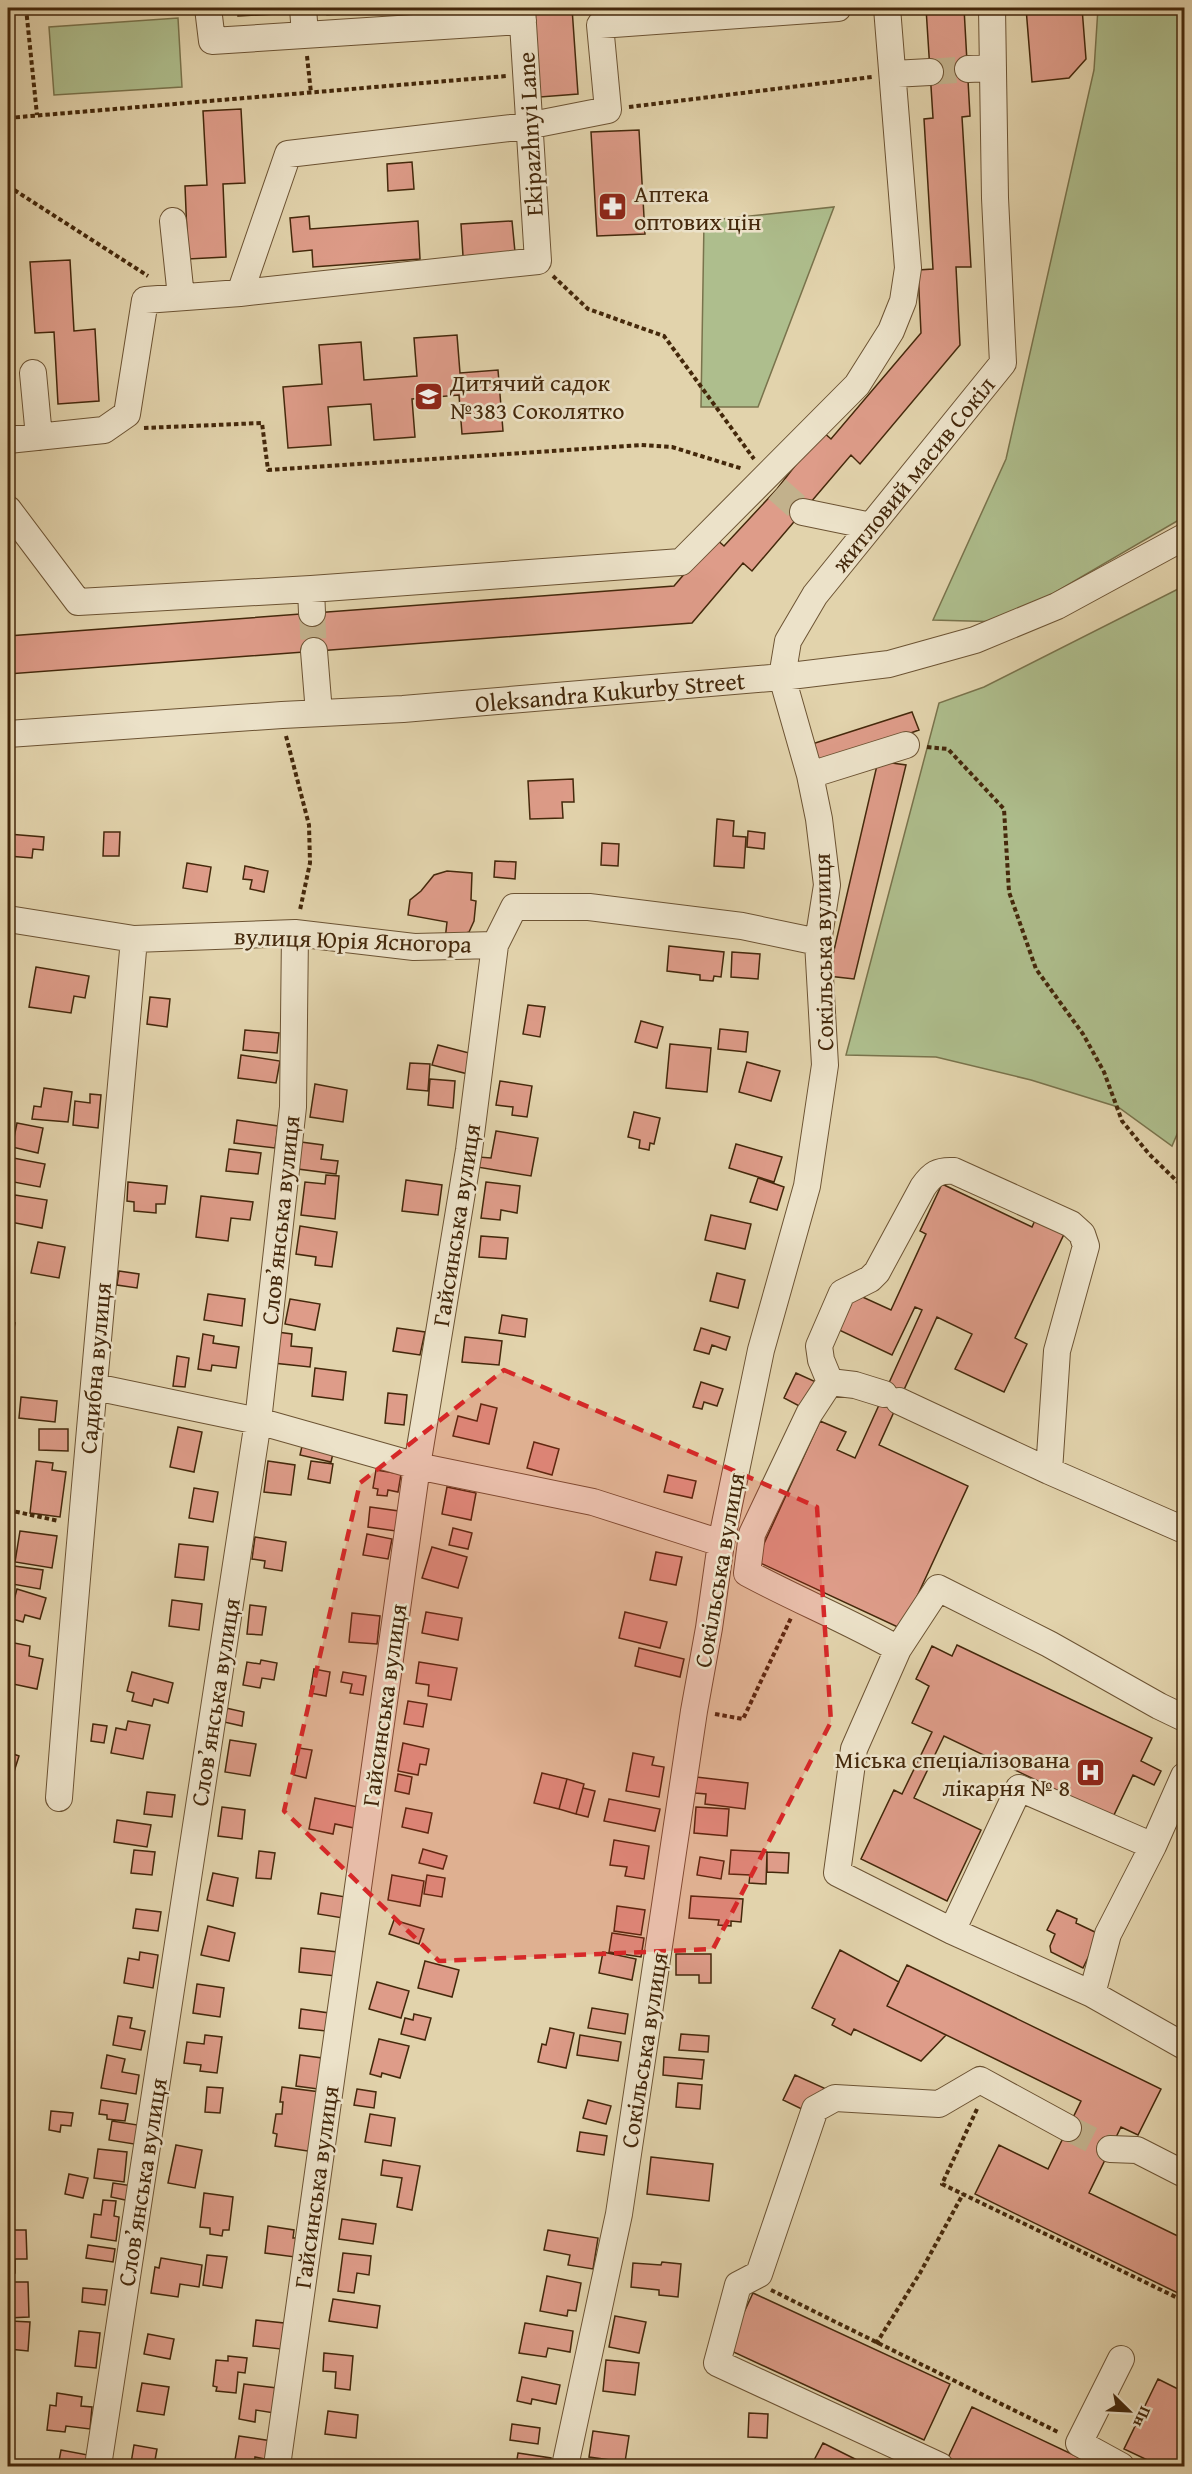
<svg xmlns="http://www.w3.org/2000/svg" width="1192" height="2474" viewBox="0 0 1192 2474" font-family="'Gentium Book Plus',serif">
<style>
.green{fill:#aebe8d;stroke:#79734c;stroke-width:1.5}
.building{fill:#de9c89;stroke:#44280b;stroke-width:1.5}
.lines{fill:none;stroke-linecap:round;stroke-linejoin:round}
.minor-tunnel{stroke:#c2b18c;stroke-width:26;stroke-dasharray:26 13;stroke-linecap:butt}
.minor-casing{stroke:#6c5333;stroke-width:28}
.path{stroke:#44280b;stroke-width:4;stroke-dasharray:4.5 3;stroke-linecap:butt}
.minor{stroke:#ece2c9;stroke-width:26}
.marked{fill:#d62828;fill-opacity:0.2;stroke:#d62828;stroke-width:4.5;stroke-dasharray:12 8;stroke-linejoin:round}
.labels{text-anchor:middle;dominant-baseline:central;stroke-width:5;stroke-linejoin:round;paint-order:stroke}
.street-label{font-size:24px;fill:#44280b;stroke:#ece2c9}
.poi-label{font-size:24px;fill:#44280b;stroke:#ece2c9;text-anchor:start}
</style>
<rect width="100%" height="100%" fill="#e2d3ac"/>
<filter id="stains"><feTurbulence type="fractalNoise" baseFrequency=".00333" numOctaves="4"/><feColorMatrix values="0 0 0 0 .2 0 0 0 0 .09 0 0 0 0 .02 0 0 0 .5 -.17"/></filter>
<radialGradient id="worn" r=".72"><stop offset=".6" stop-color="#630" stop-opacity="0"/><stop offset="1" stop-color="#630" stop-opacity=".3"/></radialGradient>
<path class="green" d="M326,8H398L327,15Z
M1098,8H1184V517L1004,622L933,620L1006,459L1094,70Z
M178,18L182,87L54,95L49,27Z
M834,207L758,407H701L704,221Z
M1184,586V1118L1172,1146L1118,1107L1031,1080L936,1057L846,1055L939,703L984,687Z"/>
<path class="building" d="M238,8H276V14L238,16Z
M533,8H572L578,94L540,97Z
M926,8H964L970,116L962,117L971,267H956L960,345L860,464L851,455L752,571L743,563L692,623L8,674V636L674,586L715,538L724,546L777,489L822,431L831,439L921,333L918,270L933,269L924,119L933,118Z
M1026,8H1082L1086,59L1069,78L1032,82Z
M241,109L245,183L223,184L226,257L188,259L185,186L207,185L203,111Z
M639,130L645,234L597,236L591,132Z
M412,162L414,189L388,191L387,164Z
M309,216L310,229L418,221L420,259L313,267L312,250L293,252L290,218Z
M512,221L515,252L463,256L461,224Z
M70,260L74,331L95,329L99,401L58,404L54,332L35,333L30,262Z
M457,335L460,373L498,370L503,431L462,434L459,395L412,399L415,437L374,440L371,404L328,407L331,445L288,448L283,387L322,384L319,345L361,342L364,380L417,376L414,338Z
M912,712L919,730L816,767L809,745Z
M878,761L906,765L854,979L828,976Z
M573,779L574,802H562L563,818L530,819L528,781Z
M717,819L734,821L733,836L746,837L744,868L714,866Z
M748,831L765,833L764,849L747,847Z
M104,832H120L119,856H103Z
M8,834L44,837L43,850L33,849L32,858L8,856Z
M602,843L619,844L618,866L601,865Z
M495,861L516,862L515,879L494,877Z
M187,863L211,867L207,892L183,888Z
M245,866L268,871L264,892L250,889L252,880L243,879Z
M447,871L472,873L471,900L476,901L474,921L469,932L445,940L447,922L408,915L410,900L421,891L434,875Z
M669,946L724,952L721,977L714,976L713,981L700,980V975L667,971Z
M732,952L760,954L758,979L731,977Z
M36,967L89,976L85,998L74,996L71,1013L29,1007Z
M150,997L170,999L167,1027L147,1024Z
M528,1005L545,1007L540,1037L523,1034Z
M641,1021L663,1027L657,1048L635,1042Z
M720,1029L748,1032L746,1052L718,1049Z
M245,1030L279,1033L277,1053L243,1050Z
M670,1044L711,1048L707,1092L666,1088Z
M438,1045L473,1054L468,1074L432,1065Z
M241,1055L280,1061L276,1083L238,1078Z
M747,1062L780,1071L771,1101L739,1092Z
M410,1063L430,1064L428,1091L407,1089Z
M430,1079L455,1081L453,1108L428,1105Z
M500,1081L532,1086L527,1117L512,1115L513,1107L496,1105Z
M315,1084L347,1090L343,1122L310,1117Z
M44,1088L72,1092L68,1122L32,1119L34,1106L41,1107Z
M90,1094L101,1095L98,1128L73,1125L75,1101L90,1103Z
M634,1112L660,1118L654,1144L650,1143L649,1150L639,1148L640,1140L628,1137Z
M237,1120L278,1126L275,1148L234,1143Z
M17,1123L43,1128L38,1153L12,1147Z
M496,1131L538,1138L531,1176L477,1167L479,1157L491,1158Z
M301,1142L323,1145L321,1159L338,1161L336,1174L298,1169Z
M736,1144L782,1157L774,1182L729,1168Z
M229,1149L261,1153L258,1174L226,1171Z
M8,1157L45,1164L40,1187L8,1181Z
M326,1175L339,1176L335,1219L301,1215L305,1182L325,1184Z
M758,1178L784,1187L777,1210L750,1202Z
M406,1180L442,1185L438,1215L402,1211Z
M128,1182L167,1186L165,1204H156V1213L134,1211V1202L127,1201Z
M486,1182L520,1186L517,1213L501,1210L500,1220L481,1218Z
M942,1184L1032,1227L1036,1218L1065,1232L1015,1338L1027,1344L1004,1392L955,1369L972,1334L937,1317L879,1445L968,1486L902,1629L756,1561L820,1421L846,1432L837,1450L855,1458L922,1310L915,1307L892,1355L839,1330L856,1294L891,1310L926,1234L920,1231Z
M15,1195L47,1200L42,1228L10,1222Z
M201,1196L253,1202L250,1220L231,1218L228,1241L196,1237Z
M711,1215L751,1224L745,1249L705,1240Z
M300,1226L337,1232L332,1267L315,1265L316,1257L296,1254Z
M481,1236L508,1238L506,1259L479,1257Z
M38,1242L65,1247L59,1278L31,1273Z
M119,1271L139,1274L137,1288L117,1285Z
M717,1273L745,1280L738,1308L710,1301Z
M208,1294L245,1299L242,1326L204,1320Z
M290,1299L320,1304L315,1330L285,1324Z
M502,1315L527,1319L525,1337L499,1333Z
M8,1322L15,1323L11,1345H8Z
M397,1328L425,1332L420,1355L393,1351Z
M701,1328L730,1337L726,1350L712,1345L709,1354L694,1350Z
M277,1332L292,1334L291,1346L312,1348L310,1367L273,1363Z
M203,1334L214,1336L213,1343L239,1347L236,1368L212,1365L211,1371L198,1369Z
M465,1337L502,1341L499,1365L462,1362Z
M177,1356L189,1358L185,1387L173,1386Z
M315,1368L346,1372L343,1400L312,1396Z
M796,1373L816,1382L803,1408L784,1398Z
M701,1382L723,1389L717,1406L704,1402L702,1409L693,1407Z
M388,1393L407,1395L404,1425L385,1423Z
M21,1397L57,1401L55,1422L19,1418Z
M481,1404L497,1408L489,1444L453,1436L458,1416L477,1421Z
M178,1427L202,1432L194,1472L170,1467Z
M39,1429H68V1451L39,1450Z
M303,1442L334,1449L331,1462L300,1455Z
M534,1442L559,1449L552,1475L527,1468Z
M36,1461L53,1463L52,1470L66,1472L60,1517L30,1513Z
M268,1461L295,1465L291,1495L264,1492Z
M311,1461L333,1464L330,1483L308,1479Z
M376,1470L401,1474L398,1492L388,1490L387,1496L377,1495L378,1489L373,1488Z
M668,1475L696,1481L692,1498L664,1492Z
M447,1487L476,1493L471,1520L442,1514Z
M194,1488L218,1492L213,1522L189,1518Z
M370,1507L406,1512L403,1532L368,1527Z
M453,1528L472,1533L468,1549L449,1545Z
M20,1531L57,1536L52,1568L15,1562Z
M367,1534L392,1539L388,1559L363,1555Z
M255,1537L286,1542L282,1571L264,1568L265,1561L252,1559Z
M179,1544L208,1547L204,1580L175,1577Z
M432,1547L467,1557L458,1588L422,1578Z
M656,1552L682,1557L676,1585L650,1580Z
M14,1566L43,1570L40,1589L12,1584Z
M17,1589L46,1598L40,1619L25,1615L23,1622L9,1618Z
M172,1600L202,1604L199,1630L169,1626Z
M250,1605L266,1607L262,1635L247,1634Z
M426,1612L462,1618L458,1640L422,1633Z
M625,1612L667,1622L660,1648L619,1638Z
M352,1613L380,1616L377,1644L349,1642Z
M9,1642L30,1646L29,1656L43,1659L37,1689L8,1683Z
M957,1645L1152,1738L1141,1761L1161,1771L1154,1785L1133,1775L1113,1817L944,1736L914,1798L981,1830L947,1901L861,1859L894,1790L902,1794L932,1732L912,1723L929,1686L916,1679L932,1646L952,1656Z
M639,1648L684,1659L680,1677L635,1666Z
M261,1660L277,1663L274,1680L262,1678L260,1688L243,1685L247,1662L260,1664Z
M419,1662L457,1668L451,1700L428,1696L429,1685L416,1683Z
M314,1669L330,1672L326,1696L310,1693Z
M132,1672L173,1683L168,1703L154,1699L152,1706L132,1701L134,1693L127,1691Z
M343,1672L366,1676L363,1695L350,1693L352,1684L341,1682Z
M408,1701L427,1704L423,1727L404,1724Z
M226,1708L244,1712L242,1726L224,1722Z
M128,1721L150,1725L143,1759L111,1753L116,1728L126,1730Z
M93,1724L107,1726L104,1743L91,1741Z
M230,1740L256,1744L250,1776L225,1772Z
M403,1743L429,1749L426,1765L420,1764L418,1775L398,1771Z
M299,1748L312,1750L306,1778L294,1775Z
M8,1752L19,1756L12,1778L8,1777Z
M633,1753L654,1757L652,1765L664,1767L659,1797L626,1791Z
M542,1773L567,1779L559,1809L534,1803Z
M398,1774L412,1777L409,1794L395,1791Z
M696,1777L748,1783L745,1809L705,1804L706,1794L695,1793Z
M567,1779L584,1784L576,1814L559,1809Z
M583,1788L595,1791L588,1817L576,1814Z
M147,1792L175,1795L172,1817L144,1814Z
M315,1798L358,1807L354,1828L335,1824L333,1834L309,1829Z
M609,1799L660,1809L655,1831L604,1821Z
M222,1807L245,1810L242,1839L218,1836Z
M696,1807L729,1809L727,1836L694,1833Z
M406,1808L432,1813L428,1833L402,1827Z
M117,1820L151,1825L147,1847L114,1842Z
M614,1840L649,1846L644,1879L625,1876L627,1867L610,1865Z
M423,1849L447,1856L443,1869L419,1863Z
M134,1850L155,1852L152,1875L131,1873Z
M731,1850L767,1852L766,1884L749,1883L750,1875L729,1874Z
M259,1851L275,1853L271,1879L256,1878Z
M767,1852L789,1853L788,1873L767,1872Z
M700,1857L724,1861L721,1879L697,1875Z
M213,1873L238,1878L233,1906L207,1900Z
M392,1875L424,1881L420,1906L388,1900Z
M427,1875L445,1878L442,1897L424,1894Z
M321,1893L346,1897L343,1918L318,1914Z
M691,1896L743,1899L741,1922L731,1921V1926L718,1925L719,1920L689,1918Z
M617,1906L645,1910L641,1935L614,1931Z
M136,1909L161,1912L158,1931L133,1928Z
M1057,1910L1077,1919L1076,1923L1097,1933L1096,1941L1083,1968L1051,1952L1050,1946L1055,1934L1047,1930Z
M394,1920L424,1929L419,1944L389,1934Z
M208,1926L235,1933L229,1961L201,1955Z
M612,1933L644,1938L641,1957L609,1952Z
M301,1948L338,1952L336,1976L299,1972Z
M840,1950L899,1982L887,2006L946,2035L921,2061L854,2029L851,2035L832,2025L835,2019L812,2008Z
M140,1952L158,1955L153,1988L124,1983L128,1958L139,1960Z
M603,1952L636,1959L632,1980L599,1973Z
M676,1954H711V1983H699V1975H676Z
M425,1961L459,1970L452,1997L418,1988Z
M907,1965L1161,2089L1138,2135L1121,2127L1089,2193L1184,2239V2296L975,2194L999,2145L1048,2169L1081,2101L887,2006Z
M377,1982L409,1991L401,2018L369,2009Z
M197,1984L224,1988L220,2017L193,2013Z
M592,2008L628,2014L625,2034L588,2028Z
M301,2009L329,2013L326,2031L299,2028Z
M414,2014L431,2018L425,2040L401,2034L405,2018L413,2020Z
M118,2016L132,2018L130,2028L145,2031L141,2050L113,2045Z
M550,2028L574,2033L566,2068L538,2062L542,2044L546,2045Z
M681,2034L709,2036L708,2052L679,2050Z
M205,2035L222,2037L217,2073L200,2071L201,2065L184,2063L187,2042L204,2044Z
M580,2035L621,2042L618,2061L577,2055Z
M379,2039L409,2046L400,2078L382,2073L381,2077L370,2074Z
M107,2055L125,2059L122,2072L139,2075L136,2094L101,2088Z
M300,2055L322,2058L318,2089L296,2086Z
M664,2057L704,2060L702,2079L663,2075Z
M795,2075L824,2088L812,2114L783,2100Z
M678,2083L702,2085L700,2109L676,2107Z
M207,2087L223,2088L220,2113L205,2112Z
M282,2087L328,2093L314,2152L275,2146L277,2134L273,2133L276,2114H282L283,2102H280Z
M357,2089L376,2092L374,2108L354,2105Z
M101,2100L128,2104L125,2121L107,2119V2115L99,2114Z
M588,2100L611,2106L606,2124L583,2118Z
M51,2111L73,2113L71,2126L61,2125L60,2132L49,2130Z
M370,2114L395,2118L391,2146L365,2142Z
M112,2121L144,2126L140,2145L109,2140Z
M580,2132L607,2136L604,2155L577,2151Z
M176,2145L202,2150L195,2188L168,2183Z
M98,2149L127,2152L124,2182L94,2178Z
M651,2157L713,2164L709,2201L647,2194Z
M383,2160L420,2166L412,2210L397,2207L402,2178L381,2175Z
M69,2174L88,2178L83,2198L65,2194Z
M113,2183L133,2186L130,2201L111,2197Z
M204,2193L233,2197L229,2230H223L222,2236L210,2234V2228L200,2227Z
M103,2200L116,2201L114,2216L119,2217L116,2241L91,2237L94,2214L101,2215Z
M342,2219L376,2224L373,2244L339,2239Z
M268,2226L294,2230L293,2238H298L295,2257L265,2253Z
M8,2230H26L27,2259H15V2273L8,2274Z
M548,2230L598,2238L593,2269L568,2265L570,2255L544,2250Z
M88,2245L115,2249L113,2262L86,2258Z
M343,2253L371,2256L369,2275L357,2273L354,2293L338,2291Z
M207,2255L227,2257L222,2288L203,2285Z
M161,2258L202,2265L199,2287L180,2284L178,2297L151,2293L155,2267L159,2268Z
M662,2262L681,2264L678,2297L659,2295V2290L631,2287L633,2263L661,2265Z
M547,2276L581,2283L576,2311L568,2310L567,2316L540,2311Z
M14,2282H28L29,2317L8,2318V2325V2286H14Z
M83,2288L107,2290L105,2305L82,2302Z
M753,2293L950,2384L924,2440L727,2349Z
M333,2299L380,2306L377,2328L329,2321Z
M615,2316L646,2322L639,2353L609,2347Z
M256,2320L284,2323L281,2349L253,2346Z
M10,2321L30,2322L28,2351L9,2349Z
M525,2323L573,2331L570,2352L548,2348L546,2357L519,2353Z
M79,2331L100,2333L96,2368L75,2366Z
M148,2334L174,2339L170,2359L144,2354Z
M324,2353L353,2356L350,2390L335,2388L336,2372L323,2371Z
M228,2356L247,2358L245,2373L238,2372L236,2393L216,2391L217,2387L213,2386L216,2360L228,2361Z
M606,2360L639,2363L635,2395L603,2391Z
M522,2377L560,2385L556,2404L532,2399L531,2404L517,2401Z
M1158,2379L1184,2392V2466H1160L1124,2449Z
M142,2383L169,2387L164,2415L137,2411Z
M244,2384L277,2388L274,2413L256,2410L255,2422L239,2419Z
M57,2393L82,2397L81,2406L92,2407L90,2429L66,2426L65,2432L47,2430L50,2405L56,2406Z
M972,2407L1097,2466H955L946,2462Z
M328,2411L358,2415L356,2438L325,2434Z
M749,2413L768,2414L767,2438L748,2437Z
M512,2424L540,2428L538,2444L510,2440Z
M593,2431L629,2436L625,2462L589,2457Z
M239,2436L272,2441L269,2460L255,2457L254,2466H234Z
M823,2443L869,2466H811Z
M134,2445L157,2449L154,2466L131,2463Z
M61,2450L88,2455L86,2466H58Z
M518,2453L551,2458L550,2466H516Z"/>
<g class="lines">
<path class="minor-tunnel" d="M930,72L968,69
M777,489L803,512
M312,613L314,651
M1068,2128L1110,2149"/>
<defs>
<path id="minor" d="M208,8L212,41L523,21
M303,8L305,35
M968,69L993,68
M893,74L930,72
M173,221L181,297
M240,293L288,154L527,126L608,110L600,25L838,8
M33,373L39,437
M8,440L104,430L127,414L145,300L240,293L538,261L522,8
M8,509L78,602L311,589L681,562L857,385L891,331L903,301L908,268L887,8
M803,512L871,526
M311,589L312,613
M314,651L319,713
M8,734L282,715L403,709L782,677L889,664L975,640L1057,606L1184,537
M810,775L906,745
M8,919L134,939L295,933L414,947L495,945L514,907H589L742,926L818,942
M830,1382L821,1360L819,1346L842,1293L870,1279L877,1272L923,1187C932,1174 938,1170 954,1171L1071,1224L1082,1234L1086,1246L1057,1351L1049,1471
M95,1387L258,1421L417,1466L593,1502L721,1543
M884,1394L855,1385L830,1382L809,1414L752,1534L747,1573C797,1600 849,1621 898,1649L938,1588L1049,1644L1159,1706L1184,1718
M899,1401L1049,1471L1184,1530
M898,1649L854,1749L837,1873L952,1931L1092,1994
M1184,1776L1153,1846L1108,1934L1092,1994L1184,2046
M59,1798C81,1511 109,1225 134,939
M952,1931L1019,1788L1153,1846
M1110,2149L1137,2150L1184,2174
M98,2466L258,1421L293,1107L295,933
M277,2466L417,1466L469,1150L495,945
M565,2466L619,2214L694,1711L709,1628L721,1543L761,1350L807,1186L825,1065L818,942L827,885L819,819L810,775L782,677L788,641L815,595L1003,363L995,198L992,8
M940,2466L717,2363L738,2285L759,2274L815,2109L835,2098L939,2104L980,2080L1068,2128
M1121,2466L1079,2443L1121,2359"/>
</defs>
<use href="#minor" class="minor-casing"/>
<path class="path" d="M26,8L37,115
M307,56L311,93
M629,107L872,77
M8,118L506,76
M8,186L148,276
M553,276L588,309L664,336L754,459
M144,428L262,423L268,470L641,445L672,447L743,469
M286,736L309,825L310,863L300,910
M927,747L948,749L1004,809L1009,892L1036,969L1083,1034L1104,1072L1122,1121L1149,1154L1184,1188
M8,1510L59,1521
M715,1714L743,1719L791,1618
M977,2109L942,2184L1184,2301
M771,2290L1060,2433
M876,2344L920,2273L963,2194"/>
<use href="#minor" class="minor"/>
</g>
<path class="marked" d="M504,1370L817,1507L831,1722L713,1949L439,1961L284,1811L360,1483Z"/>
<defs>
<symbol id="pharmacy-square" viewBox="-11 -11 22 22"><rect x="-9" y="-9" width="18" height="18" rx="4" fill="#8f2418" stroke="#ece2c9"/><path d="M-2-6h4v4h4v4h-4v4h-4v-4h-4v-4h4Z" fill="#fff"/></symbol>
<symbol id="school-square" viewBox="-11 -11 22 22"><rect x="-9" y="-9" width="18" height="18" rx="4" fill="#8f2418" stroke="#ece2c9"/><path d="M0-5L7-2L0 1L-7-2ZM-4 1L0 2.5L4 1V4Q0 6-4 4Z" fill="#fff"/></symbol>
<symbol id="hospital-square" viewBox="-11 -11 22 22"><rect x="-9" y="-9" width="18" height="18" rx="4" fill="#8f2418" stroke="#ece2c9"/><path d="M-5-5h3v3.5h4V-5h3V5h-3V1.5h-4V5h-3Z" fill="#fff"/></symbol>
</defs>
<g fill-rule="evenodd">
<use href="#pharmacy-square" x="596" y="190" width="33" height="33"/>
<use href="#school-square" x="412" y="380" width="33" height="33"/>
<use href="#hospital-square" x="1074" y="1756" width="33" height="33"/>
</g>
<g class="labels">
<g class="street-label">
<text transform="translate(530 134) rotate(-93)">Ekipazhnyi Lane</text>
<text transform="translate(913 474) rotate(-51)">житловий масив Сокіл</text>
<text transform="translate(610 692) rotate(-5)">Oleksandra Kukurby Street</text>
<text transform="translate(353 940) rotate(2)">вулиця Юрія Ясногора</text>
<text transform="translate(823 952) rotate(-91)">Сокільська вулиця</text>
<text transform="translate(280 1220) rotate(-84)">Словʼянська вулиця</text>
<text transform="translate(456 1225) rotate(-81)">Гайсинська вулиця</text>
<text transform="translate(95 1368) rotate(-85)">Садибна вулиця</text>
<text transform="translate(719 1570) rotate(-80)">Сокільська вулиця</text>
<text transform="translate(215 1702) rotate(-81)">Словʼянська вулиця</text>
<text transform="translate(384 1705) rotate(-82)">Гайсинська вулиця</text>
<text transform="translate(644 2050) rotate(-81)">Сокільська вулиця</text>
<text transform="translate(142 2182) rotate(-81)">Словʼянська вулиця</text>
<text transform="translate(316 2187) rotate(-82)">Гайсинська вулиця</text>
</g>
<g class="poi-label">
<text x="634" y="193">Аптека<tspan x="634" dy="28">оптових цін</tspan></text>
<text x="450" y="382">Дитячий садок<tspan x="450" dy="28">№383 Соколятко</tspan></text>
<text x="1070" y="1759" text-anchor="end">Міська спеціалізована<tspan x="1070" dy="28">лікарня № 8</tspan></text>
</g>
</g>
<rect width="1192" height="2474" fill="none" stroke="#e2d3ac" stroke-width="30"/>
<rect x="9" y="9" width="1174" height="2456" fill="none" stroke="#44280b" stroke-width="3"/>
<rect x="15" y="15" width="1162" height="2444" fill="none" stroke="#44280b" stroke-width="1.5"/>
<g transform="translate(1129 2411) rotate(114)" stroke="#ece2c9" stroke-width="4.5" paint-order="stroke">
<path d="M0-4.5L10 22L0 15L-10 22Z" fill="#44280b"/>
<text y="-9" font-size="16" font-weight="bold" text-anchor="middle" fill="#44280b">Пн</text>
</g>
<rect width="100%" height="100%" filter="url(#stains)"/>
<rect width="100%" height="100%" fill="url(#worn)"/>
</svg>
